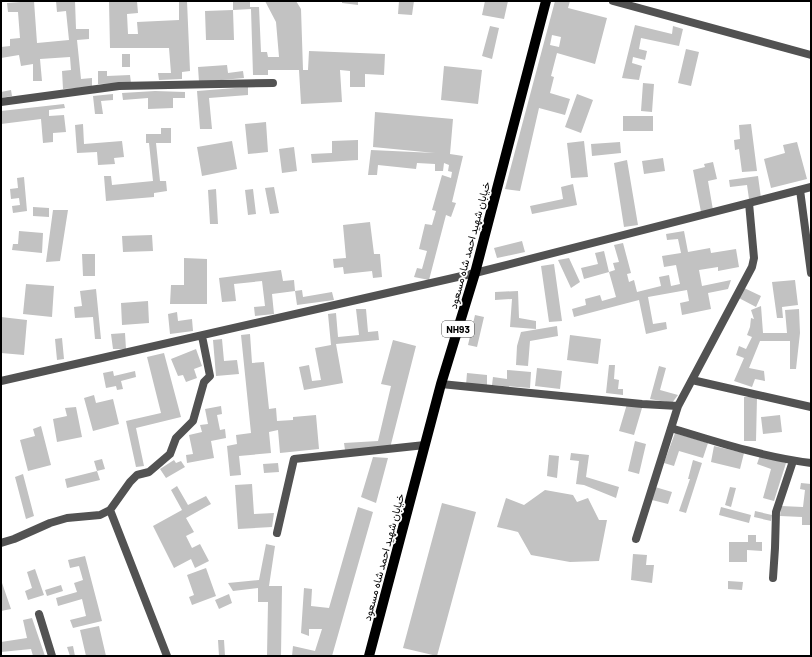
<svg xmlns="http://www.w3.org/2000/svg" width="812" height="657" viewBox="0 0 812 657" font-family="Barlow,Vazirmatn,sans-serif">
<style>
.building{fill:#c2c2c2;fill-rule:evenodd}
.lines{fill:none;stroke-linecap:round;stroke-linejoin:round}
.minor{stroke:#525252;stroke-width:8}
.primary{stroke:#000;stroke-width:10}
.labels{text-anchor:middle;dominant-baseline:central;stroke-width:3.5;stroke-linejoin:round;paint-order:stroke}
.shield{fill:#fff;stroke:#4c4c4c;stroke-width:1}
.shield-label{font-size:10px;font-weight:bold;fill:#000}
.street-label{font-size:11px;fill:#000;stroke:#fff}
</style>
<rect width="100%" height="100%" fill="#fff"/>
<path class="building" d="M34,1L37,43L69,40L66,11L57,12L56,1H75L76,29H89V39L77,40L81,79L92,78V87L63,89L62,71L71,70L70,57L40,59L42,81H33V64L21,66L19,55L1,58V47L10,46V39L20,38L18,12H8L7,3Z
M109,1H137L138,13L127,14L128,34H138L137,22L179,20V1H187L190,71L182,72V79L159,80L158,73H171L169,48H110Z
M233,1H250V7H259L261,52H267L268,57H279L276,22L265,1H296L301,9L303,70H308L309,51L385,54L384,75L365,74V87H350V71L340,70L342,102L301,104L299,70H268V75H253L251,9L233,10Z
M342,1H358V5L342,3Z
M399,1H414L412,15L398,14Z
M485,1H508L504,19L482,15Z
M555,1H570L568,8L607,18L595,64L557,53L551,76L554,77L550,93L570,99L565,115L539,108L520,191L505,189ZM552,35L561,37L559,47L550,45Z
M233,10L234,40H206L205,11Z
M635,25L672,34L673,26L683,29L679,46L641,38L639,49L647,51L645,60L633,57L632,63L642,66L639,80L622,78Z
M490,26L499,28L492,59L482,56Z
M686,49L699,52L691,86L678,83Z
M122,54H130V67H122Z
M227,65L228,73L243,71L244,78L199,82L198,67Z
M444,66L482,70L478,104L441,100Z
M98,71H107V76L130,75L131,83L98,84Z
M643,83L654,84L652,112L641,111Z
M248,87V95L209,98L212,129H200L197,91Z
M11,90L12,96L1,98V92Z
M155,91L185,92V98H173V108L148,109V98L123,100L122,93Z
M113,94V100L101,101L103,114H95L93,96Z
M577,94L593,100L581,133L565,127Z
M64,104L65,108L49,110V116L64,115L66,132L53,133V142L43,143L41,119L1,124V111Z
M375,112L453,119L450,154L463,156L452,202L456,203L451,217L446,215L429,280L414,277L417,268L422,269L427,251L419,249L425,224L432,225L436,211L432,210L442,175L451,178L452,172L448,171L449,165L444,163L443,171H435V164L417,163L416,169L378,165L377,175H368L371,150L435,153L373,147Z
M623,116H653V131H623Z
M266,122L268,152L248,154L245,124Z
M83,124L84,144L122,141L124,157L114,158L115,164L98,165L97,152L77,153L75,125Z
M751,124L757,171L742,172L739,149L735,150L734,140L740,139L739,125Z
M161,128H171V143H156L160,181H166L167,191L154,193V197L106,201L104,176H111L112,185L153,181L149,143H146V134H161Z
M358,140V160L312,163L311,154L332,153V141Z
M232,141L237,169L202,176L197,147Z
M584,141L588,177L571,178L567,143Z
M620,142L621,153L592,156L591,144Z
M797,142L807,179L771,188L764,159L785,153L783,145Z
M294,147L297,171L282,173L279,149Z
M663,158L665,171L644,174L642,161Z
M627,160L638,225L624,227L614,163Z
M713,162L717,179L708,181L713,210L701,212L693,170L705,167L704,164Z
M758,176L761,198L749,199L747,185L730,187L729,180Z
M24,177L27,211L13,213L12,206L20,205L19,198L11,199L10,189L18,188L17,178Z
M573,184L577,205L532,214L530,206L563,199L561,187Z
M274,187L279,213L270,214L265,188Z
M216,189L218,224H210L208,190Z
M253,189L256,214L248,215L245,190Z
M33,207L49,208V217L33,216Z
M53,210H68L60,261L46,262Z
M370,222L374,254H380L382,277L373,278L372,271L344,274L343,267L334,268L333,259L346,258L343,225Z
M19,231L43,233L42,253L12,250L13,244H18Z
M684,231L688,252L710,248L711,253L736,249L739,267L718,271V267L699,270L702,286L731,280L728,289L708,293L711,309L682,315L680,303L689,301L687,290L648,297L653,324L666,322L667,329L646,334L639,300L574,317L572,309L586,305L585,299L600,295L602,301L616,297L609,272L584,279L581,268L598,264L595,253L604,251L609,272L615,270L613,263L619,262L614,245L623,243L631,273L627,274L629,282L634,280L637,292L661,286L659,277L669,275L671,286L680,284L676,265L664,267L662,256L681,253L678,239L667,240L666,234Z
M152,235L153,251L123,252L122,236Z
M522,241L525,252L497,258L494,248Z
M82,254H95V276H83Z
M184,258L207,259V304H170L171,285H184Z
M569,258L580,282L571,288L558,260Z
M554,264L562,321L549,322L541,266Z
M281,270L283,281L294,280L295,291L302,290L303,297L332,292L334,300L297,305L295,291L272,294L274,314L255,316L254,307L265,306L262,281L234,284L236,301L222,302L219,278Z
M795,280L798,305L782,307L783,318H777L772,282Z
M26,284L54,286L52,317L23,314Z
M742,287L761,296L756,307L737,297Z
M96,289L101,339H95L93,317L75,318L74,307L82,306L80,291Z
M518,291L519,318L536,321V329L510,327L512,299L495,300V292Z
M148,301L149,323L122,325L121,303Z
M761,306L763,333H787L785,310L799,309L800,333L796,369H790V341H760L749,368L764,371L765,381L755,379L752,387L734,381L744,358L736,355L739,346L746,349L752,337L747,335L750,327L751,318L754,319L751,310Z
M356,309H366L368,332L378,331L379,340L336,344L343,383L304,390L299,367L309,365L312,381L321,380L315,348L331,345L328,314L336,313L338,337L359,335Z
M177,312L178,321L192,319L193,331L170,334L168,314Z
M475,315L484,317L477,347L468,345Z
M1,317L27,320L24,355L1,353Z
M557,326L558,336L530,341L528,366L516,365L517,346L521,332Z
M125,333L126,349H113L111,334Z
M250,334L252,363L264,362L269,409L276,408L277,421L293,420V417L316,415L319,449L280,453L278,430L269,432L271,453L239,456L241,475L230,476L227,446L237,444L236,435L251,433L241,335Z
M570,335L601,339L598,364L567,360Z
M62,338L64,359L57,360L55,339Z
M222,339L224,361L237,360L239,374L216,376L213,340Z
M393,340L416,346L390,448L345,450L344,443L378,441L391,386L381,384Z
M196,349L202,366L194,369L197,378L186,382L183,375L178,376L171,359Z
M164,353L181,417L136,428L144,466L136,467L126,421L161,413L147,357Z
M609,365H615L614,379L619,380L618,389H623V395L606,393Z
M659,366L666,368L660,390L678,395L672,403L650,399Z
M537,368L562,371L560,389L535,386Z
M507,370L531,372L530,388L492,385L493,377L507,379Z
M113,371L114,376L135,371L136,377L121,381L123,389L117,390L116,386L106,388L103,373Z
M467,373L487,375V386L466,385Z
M94,395L96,403L113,399L119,424L93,431L84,398Z
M744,397H757L756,441H744Z
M627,404L642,408L634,435L619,431Z
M221,406L222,414L217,415L220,430L225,429L226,438L211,441L214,458L187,463L186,455L193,454L189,435L202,432L200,425L208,424L205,409Z
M76,407L82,437L57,442L53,419L67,416L65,408Z
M780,415L782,432L763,434L761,417Z
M41,426L51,465L28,471L20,440L35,436L33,429Z
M675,433L708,443L703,458L679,451L674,466L664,463Z
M635,441L646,444L639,474L628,471Z
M714,446L744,453L740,469L711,462Z
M571,453L589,455L586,477L619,487L616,498L584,485L576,484L579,461L570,460Z
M549,455L559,456L557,478L547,476Z
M760,455L786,463L774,501L763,498L771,469L757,464Z
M373,457L388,458L376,503L361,497Z
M102,459L105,469L97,471L94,461Z
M174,460L176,463L181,461L185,467L166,478L160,469Z
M693,460L702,463L686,513L679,511L690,479H688Z
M278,463L279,472L264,473L263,464Z
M97,471L100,480L67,488L65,479Z
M23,474L34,516L26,519L15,477Z
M801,483L811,484L810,525H802V517L780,516L781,506L803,507L805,490L800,489Z
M252,484L254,514L274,513L272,527L238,529L235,485Z
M177,486L188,505L206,496L211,504L186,518L194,532L186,536L192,548L200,544L209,561L195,568L191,559L174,568L153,526L182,510L171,490Z
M655,487L672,492L668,504L652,500Z
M730,487L736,488L731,507L725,505Z
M545,490L573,495L577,502L588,498L599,520H607L599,561L570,562L531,555L518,532L497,527L506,498L524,505Z
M442,503L476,512L437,656L403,648Z
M358,507L373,512L332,656H292L293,646L315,651L322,629H309V636L301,633L304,588L312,589L311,606L329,608Z
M721,507L751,515L749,523L719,515Z
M755,511L772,515L771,521L754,517Z
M748,535H756V542H762V551L747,550V562H729V542H748Z
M266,544L275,546L269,586H282L281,656H267L268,602H258V588L233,591L228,583L259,580Z
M633,554L647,555L646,565H654L652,583L631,580Z
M85,556L102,621L73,628L70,620L86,616L82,599L58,606L56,598L77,592L74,583L83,580L79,566L70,568L68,560Z
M206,568L216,596L192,605L189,597L194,595L187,575Z
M35,569L44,595L28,600L25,591L32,588L27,572Z
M1,580L11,609L1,611Z
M728,581L743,582L742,590L728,589Z
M61,585L63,591L47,596L45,590Z
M229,594L232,603L219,609L215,600Z
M32,618L45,656H33L31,649L1,652V642L27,638L23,620Z
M99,626L106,656H86L80,630Z
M218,640H224L225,656H219Z
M73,646L75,656H70L67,647Z"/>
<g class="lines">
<path class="minor" d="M613,1L811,55
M1,102L119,86L273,83
M800,190L811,273
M692,380L811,407
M1,381L475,273L811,187
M441,384L642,404L678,406
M671,428C717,442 763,457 811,463
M110,510L167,656
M277,533L294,459L425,445
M636,539L678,406L752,267L754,258L749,203
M1,543L14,539L50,523L67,518L100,515L110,510L130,482L137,475L149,472L170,454L176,438L193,421L204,382L210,376L202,336
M773,578L775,548L776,512L793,461
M39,614L52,656"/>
<path class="primary" d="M369,656L441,384L475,273L546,1"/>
</g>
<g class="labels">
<rect class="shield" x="442" y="321" width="32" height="16" rx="3"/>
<g class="shield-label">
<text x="458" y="329">NH93</text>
</g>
<g class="street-label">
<text transform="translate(469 245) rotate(-75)">خیابان شهید احمد شاه مسعود</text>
<text transform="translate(383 557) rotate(-75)">خیابان شهید احمد شاه مسعود</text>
</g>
</g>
<rect width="812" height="657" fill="none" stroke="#000000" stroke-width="4"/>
</svg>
